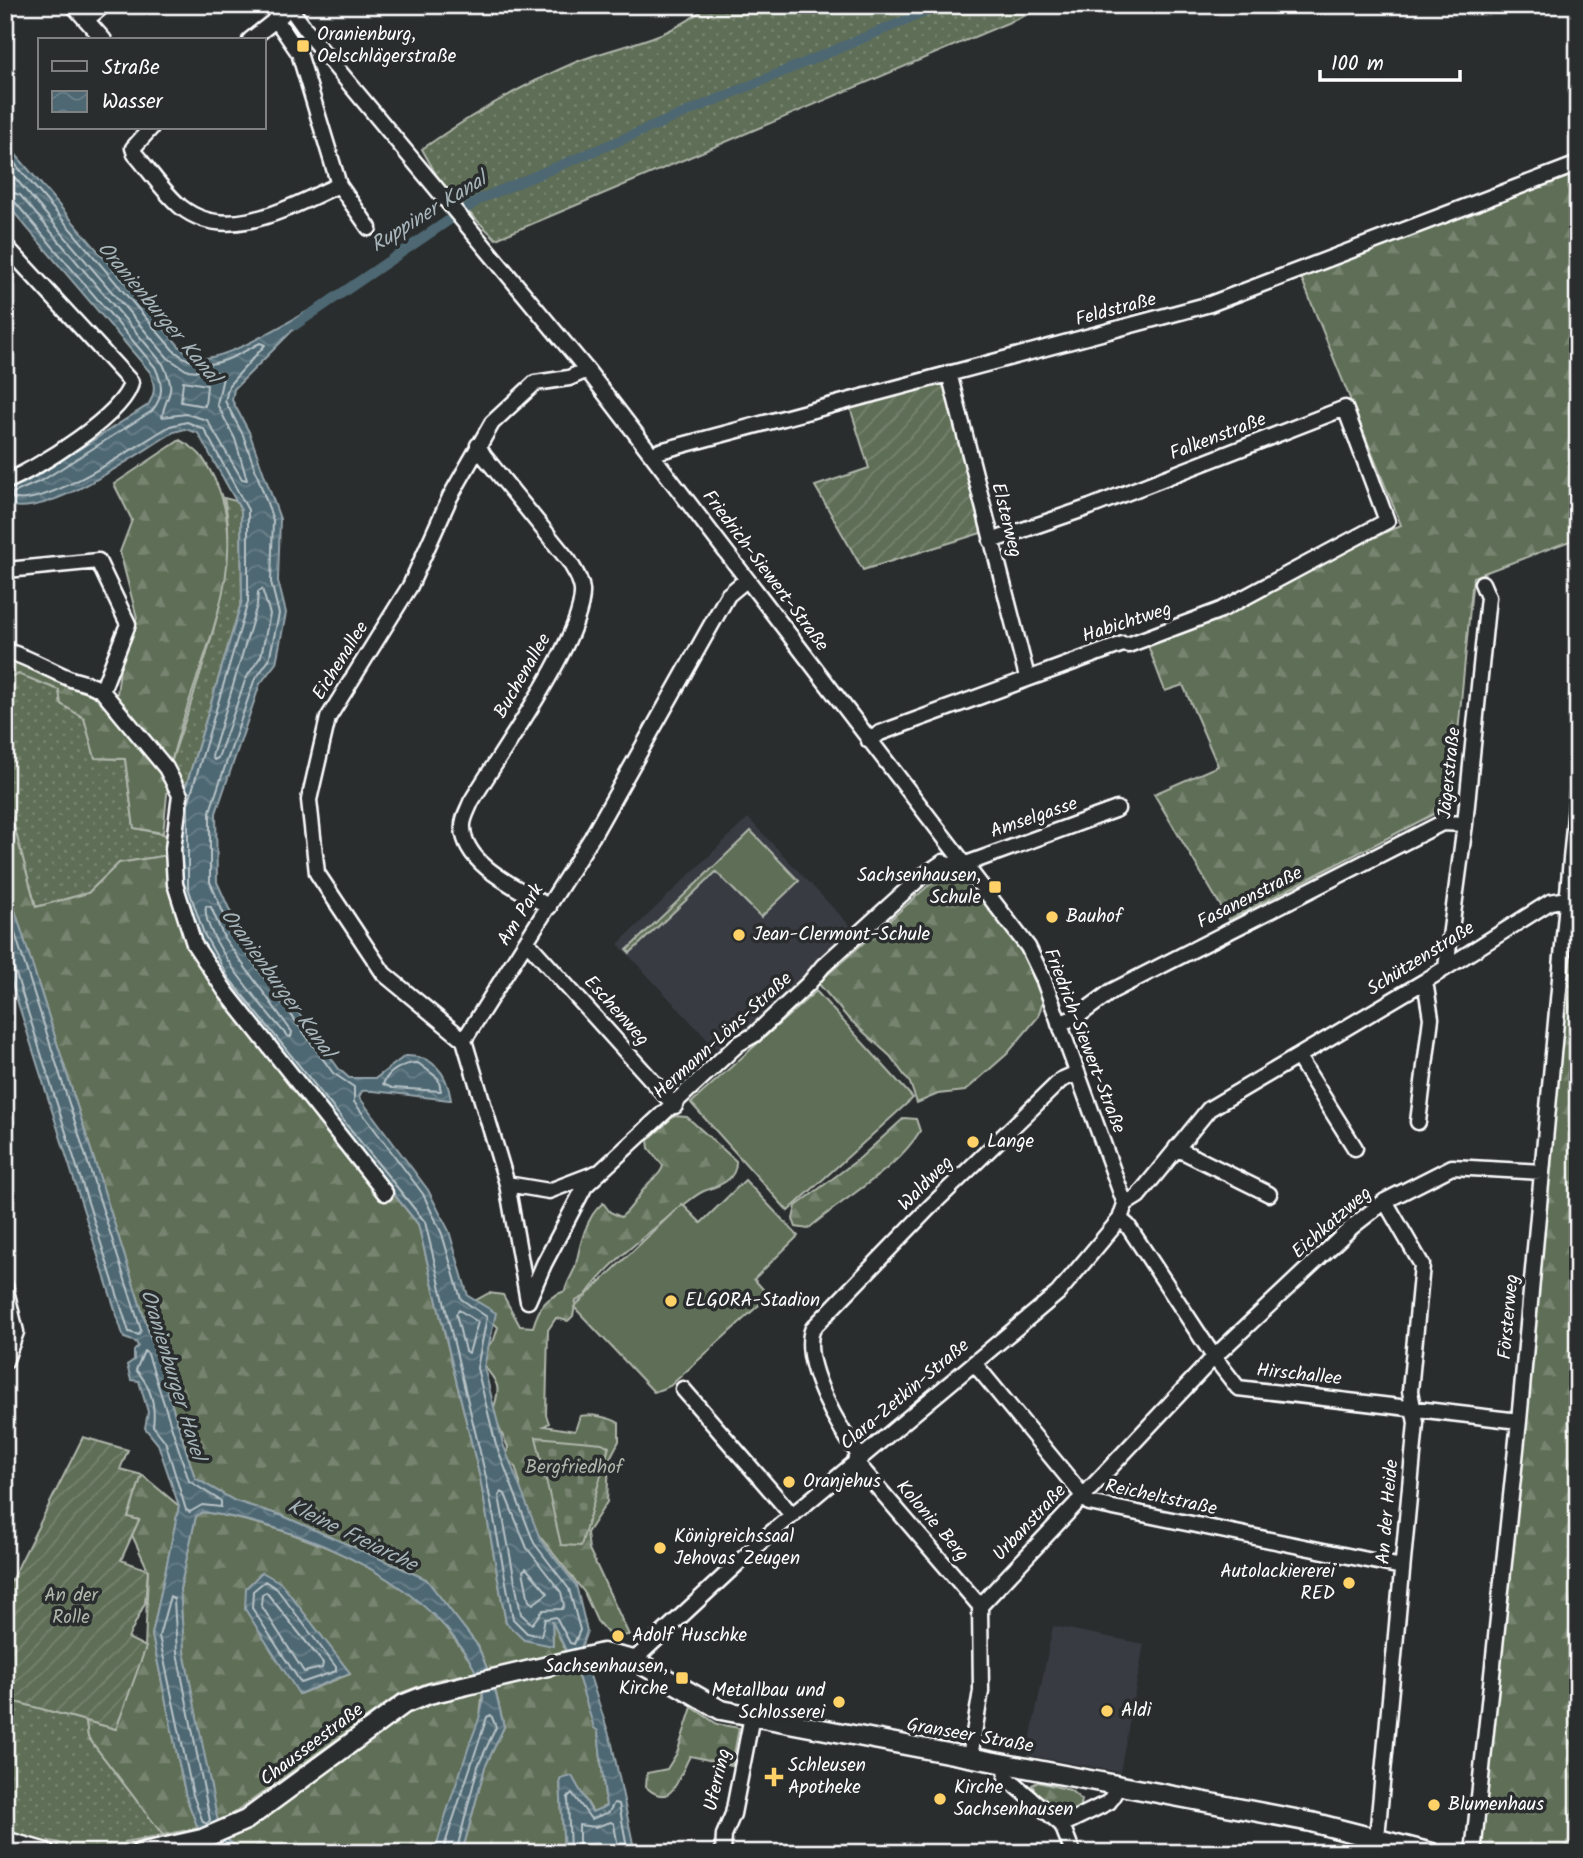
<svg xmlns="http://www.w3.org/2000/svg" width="1583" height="1858" viewBox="0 0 1583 1858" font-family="Kalam,sans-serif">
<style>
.built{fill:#383b42}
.grass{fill:url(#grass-dots);stroke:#afb6ab;stroke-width:2}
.forest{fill:url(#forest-firs);stroke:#afb6ab;stroke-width:2;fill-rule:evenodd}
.cemetery{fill:url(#cemetery-stones);stroke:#afb6ab;stroke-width:2}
.garden{fill:url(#garden-furrows);stroke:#afb6ab;stroke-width:2}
.pitch{fill:#5f6e57;stroke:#afb6ab;stroke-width:2}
.water{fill:url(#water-waves);stroke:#95a4ab;stroke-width:2}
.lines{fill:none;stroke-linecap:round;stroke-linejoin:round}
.shore{stroke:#b8c3c7;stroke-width:2}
.canal{stroke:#4e6873;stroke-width:10}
.minor-casing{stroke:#fff;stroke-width:19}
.major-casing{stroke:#fff;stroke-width:23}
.minor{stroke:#2a2d2e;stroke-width:14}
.major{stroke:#2a2d2e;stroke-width:18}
.poi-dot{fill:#ffd166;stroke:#2a2d2e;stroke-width:2.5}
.labels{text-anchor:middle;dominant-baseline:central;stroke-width:7;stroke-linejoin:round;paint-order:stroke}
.poi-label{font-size:19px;fill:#fff;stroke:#2a2d2e;text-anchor:start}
.street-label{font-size:19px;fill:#fff;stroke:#2a2d2e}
.park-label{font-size:19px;fill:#afb6ab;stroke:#2a2d2e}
.water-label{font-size:21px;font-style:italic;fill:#a6b4b9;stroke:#2a2d2e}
</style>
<defs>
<pattern id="grass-dots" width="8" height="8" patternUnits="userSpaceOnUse" patternTransform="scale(1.75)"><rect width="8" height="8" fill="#5f6e57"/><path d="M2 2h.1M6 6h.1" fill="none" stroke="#778470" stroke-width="1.8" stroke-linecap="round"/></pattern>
<pattern id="forest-firs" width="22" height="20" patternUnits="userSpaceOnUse" patternTransform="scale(1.75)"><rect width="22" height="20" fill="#5f6e57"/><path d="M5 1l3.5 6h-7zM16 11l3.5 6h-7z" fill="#778470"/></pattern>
<pattern id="cemetery-stones" width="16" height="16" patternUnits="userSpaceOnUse" patternTransform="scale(1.75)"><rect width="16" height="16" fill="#5f6e57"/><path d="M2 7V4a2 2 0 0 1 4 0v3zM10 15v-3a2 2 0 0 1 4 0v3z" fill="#778470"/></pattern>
<pattern id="garden-furrows" width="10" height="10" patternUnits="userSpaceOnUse" patternTransform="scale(1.75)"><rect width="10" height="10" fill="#5f6e57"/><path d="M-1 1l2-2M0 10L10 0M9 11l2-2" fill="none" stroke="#778470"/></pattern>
<pattern id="water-waves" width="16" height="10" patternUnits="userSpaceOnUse" patternTransform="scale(1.75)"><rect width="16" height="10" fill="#4e6873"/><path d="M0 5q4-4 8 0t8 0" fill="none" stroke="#697f88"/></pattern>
</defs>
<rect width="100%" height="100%" fill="#2a2d2e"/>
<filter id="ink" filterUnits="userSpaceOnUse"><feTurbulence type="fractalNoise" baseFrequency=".0143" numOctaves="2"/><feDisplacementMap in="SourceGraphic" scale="14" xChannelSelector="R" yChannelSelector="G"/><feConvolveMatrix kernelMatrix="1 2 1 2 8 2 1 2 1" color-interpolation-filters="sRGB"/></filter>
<g filter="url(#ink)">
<path class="built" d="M748,818L855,931L721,1054L618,944Z
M1053,1626L1144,1644L1120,1772L1027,1755Z"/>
<path class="grass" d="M707,5H1050L496,239L443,187L422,149C472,114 520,86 576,62C618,45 674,39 707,5Z
M224,498L236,501L241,510L242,600L186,786L171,763C194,689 243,574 224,498Z
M19,674L59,690L61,704L84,718L95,758L125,759L134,828L181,838V853L119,863L88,893L36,907L5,793V677Z
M5,1699L86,1721L88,1737L163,1835L124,1842L168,1838C131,1850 95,1852 56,1848L59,1843L49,1841L51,1844L48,1846L5,1833Z"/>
<path class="forest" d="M1578,167V538L1473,577L1451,805L1229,920L1154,794L1218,766L1183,685L1165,691L1147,643L1222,611L1401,525L1301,277Z
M180,440C201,452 203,457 214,478C258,565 189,676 171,764C167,786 166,810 163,833L134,828L125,759L95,758L84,718L61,704L59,690L19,674L5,678V662L13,661L92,691L99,699L117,694L122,653L137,618L120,552L132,520L114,484Z
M5,793L36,907L88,893L119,863L181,853V888L222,981L418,1224L480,1478L506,1623L553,1645L552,1620L566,1652L488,1671L478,1646L426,1579L283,1516L235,1501L195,1478L5,879Z
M1578,848V1853H1481Z
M955,870L962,872L1022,951L1043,1001L1038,1017L1007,1054L965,1091L938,1094L917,1103L910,1083L890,1056L847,1017L818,983L945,871Z
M674,1116L687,1117L736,1161C737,1180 719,1186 704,1191C695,1195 688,1202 681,1207C647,1235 612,1259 585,1296L576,1301L573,1316L568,1321L556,1318L548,1330L546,1415L549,1423L544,1426L575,1431L580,1416C592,1414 609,1417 619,1423V1441L609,1460L607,1502L587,1533L589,1549L629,1635L611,1637L597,1621L584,1592L521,1513L520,1483L515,1466L506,1458L508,1447L492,1413C506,1375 490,1384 479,1354L494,1340L498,1327L471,1303L489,1293L503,1295L520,1326L533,1327C539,1307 545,1298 565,1291C567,1281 574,1273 576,1264C580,1245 586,1216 603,1203L610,1212L621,1217C634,1207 637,1196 648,1184C654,1177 660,1176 663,1166L649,1148L648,1140Z
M904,1118L916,1119L920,1131C896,1171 844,1197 808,1229L796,1227L793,1219L796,1206L860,1158Z
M142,1475L179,1506L152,1635L186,1797L198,1828L163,1835L88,1737L86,1721L116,1729L145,1648L148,1570L132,1535L139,1520L128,1517Z
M202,1512C271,1522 350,1551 407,1591C436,1611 459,1643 477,1672L436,1680L401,1693L233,1814L217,1822L184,1652L180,1589L196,1516ZM281,1583L350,1673V1674L299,1694Z
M574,1666L598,1731L606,1806L593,1812L571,1776L560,1780L564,1853H462L485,1767L504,1727L495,1689Z
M483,1689L480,1717L435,1853H245L225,1838L421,1704Z
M692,1707L717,1724L739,1728L732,1765L690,1756C679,1775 673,1812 646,1787L647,1773L667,1769L677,1753Z
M1038,1782L1070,1790L1082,1800L1079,1813L1067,1818C1054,1811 1038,1798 1032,1785Z"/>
<path class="cemetery" d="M536,1437L602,1443L609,1447L581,1546L561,1545Z"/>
<path class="garden" d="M942,379L984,532L863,570L815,486L869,468L849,404Z
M83,1437L128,1450L120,1469L142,1475L128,1517L139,1520L121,1560L148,1570L145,1603L128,1638L146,1647L116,1729L5,1699V1593Z"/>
<path class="pitch" d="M751,831L799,881L761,917L716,872L630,953L627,950Z
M816,991L913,1098L788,1211L691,1103Z
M745,1180L798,1236L754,1279L769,1296L670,1386L654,1392L574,1307L682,1204L701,1223Z"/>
<path class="water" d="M5,142L179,346C186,352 192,358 202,358C229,359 290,320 316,307L234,389L232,400L249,432L280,519L278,581L286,613L276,663L260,684L216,813L217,882L238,929L339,1069L349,1078H376L405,1056C434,1055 447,1073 451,1100C437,1099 368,1089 362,1091L359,1097L428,1190L449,1231L468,1296L496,1313L484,1367L503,1444L541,1541L576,1585L587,1631L581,1648L612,1744L635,1853H564L560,1779L572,1776L592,1812L606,1806L598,1731L594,1728L578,1676L552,1621L553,1646L524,1640L506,1623L480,1478L418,1224L222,981L197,937L181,888V803L242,600L241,510L198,433L185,429L174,432C139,452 42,524 5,503V490L40,474L148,405C156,393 155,385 150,372L5,202Z
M5,879L195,1478L235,1501L283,1516L426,1579L478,1646L495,1689L504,1727L485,1767L462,1853H435C443,1817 458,1781 469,1746C474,1731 482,1716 483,1700C484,1683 475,1670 467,1656C416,1574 295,1525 203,1512L196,1516L180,1589L184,1652L218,1822L225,1838L245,1853H214L198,1828L186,1797L152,1635L179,1506L158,1444L145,1428L148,1412L139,1381L131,1380L127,1365L134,1360V1351L138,1346L136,1342L124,1338L5,962Z
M262,1572L281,1583L350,1673L299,1694L245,1609L246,1588Z"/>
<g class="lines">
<path class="shore" d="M5,152L173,350C205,377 229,359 260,343L265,345L229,385L225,401L243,435L273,520L271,582L279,614L269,660L254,681L210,811V882L232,933L333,1073L354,1087V1102L423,1194L442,1234L461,1299L487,1317L477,1368L496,1445L534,1543L569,1589L580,1630L574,1644L570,1643L556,1617L545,1619L541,1636L527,1633L513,1619L486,1477L425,1222L228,977L204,934L188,887V804L248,602V510L204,429L187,422L170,426C139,444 44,510 12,498L13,493L43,480L152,411C164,396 163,384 155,367L14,201L5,199
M5,166L168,358L186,370L224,373L217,404L235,439L247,480L242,479L207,420L186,414L162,417C166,391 178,396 163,364L20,195L5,190
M183,381L207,385L205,406L181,402Z
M262,589L270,614L261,656L246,678L218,758L214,760L212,756L257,605L258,592Z
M5,902L141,1330L139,1335L129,1332L15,971L5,965
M206,906L211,907L224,938L292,1032L291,1037L287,1036C267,1012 200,936 206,906Z
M418,1063L438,1078L441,1091L392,1088L383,1084C388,1071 404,1063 418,1063Z
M459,1310L478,1322L469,1353L465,1351L456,1314Z
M144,1351L148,1354L189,1481L221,1501V1507L202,1505L190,1512L186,1510L165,1441L153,1426C156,1404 150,1385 136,1370Z
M501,1492L505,1494L527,1548L561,1592L564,1605L562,1609L543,1610L532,1624L521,1614L499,1496Z
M526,1568L548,1593L533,1604L529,1601L523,1571Z
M265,1581L277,1589L336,1667V1671L301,1683L252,1608L253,1591Z
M266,1592L323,1663L322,1668L304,1672L261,1605L262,1595Z
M170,1596L174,1599L177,1653L210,1820L207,1824L203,1822L193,1795L159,1636Z
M442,1853L487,1717L491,1715L496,1727L478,1766L456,1853
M570,1853L568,1797L572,1793L591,1819L609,1812L614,1803L619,1804L628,1853
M579,1853V1825L595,1827L611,1822L614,1824L619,1853"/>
<path class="canal" d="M295,325L480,199L942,5"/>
<defs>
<path id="minor" d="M73,5L104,40
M288,5L314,41L587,370L1028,947L1043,978L1125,1204
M275,18L299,53L339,185L369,228
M86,20L104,5
M250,40L283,14
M151,128L133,148L135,154C150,171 164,193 181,207C229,245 292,205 339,185
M5,245L131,382C127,413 35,470 5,482
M949,373L1027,677
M478,445L484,456L569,561C574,570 581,579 582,590C585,636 497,758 471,802C468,810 462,819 463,828C465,867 521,889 549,907
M653,456L660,451L1210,304L1578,164
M7,570L98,561L128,624L102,691L166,768L180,795L173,849L175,884L194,944L226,992L385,1193
M7,651C30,658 49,670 71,679C82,683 91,683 102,691
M869,741L880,733L1123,644L1128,645L1221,610L1387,521L1345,408L1090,507L991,541
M528,943L675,1106
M1446,967L1465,824L1488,597L1482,583
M1059,1024L1078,1016L1112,991L1442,823L1465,824
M464,1040L384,974L317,873L309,800L328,718L410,586L450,497L492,423L535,383L569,378L587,370
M1298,1057L1355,1148
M1418,1122L1431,1018L1425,981
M1176,1148L1269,1194
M507,1184L549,1191L596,1173
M1125,1204L1138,1196L1209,1109L1425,981L1550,902L1567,899
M1120,1219L1128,1226L1214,1357L1238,1388L1519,1421
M5,1286L16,1332L5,1362
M528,1301L507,1184L464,1040L592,837L728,595L746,580
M528,1301L544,1264L585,1186L738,1044L754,1035L809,983L823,966L921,877L943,862L955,868L1117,809
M974,1363L1089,1503L1402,1567
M683,1389L792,1515
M861,1457C840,1432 799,1360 813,1328L930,1207L1061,1080L1077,1073
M855,1461L980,1606
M634,1660L766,1537L1058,1293L1120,1219L1125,1204
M970,1757L981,1691L980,1606L1214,1357L1353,1226L1385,1201L1452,1167L1542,1172
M1008,1764L1006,1777L1062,1825L1073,1853
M1062,1825L1109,1802L1119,1785
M723,1853L724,1835L733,1814L752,1716
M1383,1853L1377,1837L1416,1423L1410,1391L1422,1265L1385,1201
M1473,1853L1519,1421L1578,784"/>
<path id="major" d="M5,1841L46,1853
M140,1853L202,1839L246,1820L404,1704L429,1694L603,1653L634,1660L721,1710L1311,1822L1432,1853"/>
</defs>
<use href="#minor" class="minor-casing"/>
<use href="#major" class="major-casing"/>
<use href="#minor" class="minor"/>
<use href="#major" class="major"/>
</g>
</g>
<g class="poi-dot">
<rect x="296" y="39" width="14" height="14" rx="3.5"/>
<rect x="988" y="880" width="14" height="14" rx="3.5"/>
<circle cx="1052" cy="917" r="7"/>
<circle cx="739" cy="935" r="7"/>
<circle cx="973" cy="1142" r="7"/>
<circle cx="671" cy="1301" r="7"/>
<circle cx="789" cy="1482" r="7"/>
<circle cx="660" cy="1548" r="7"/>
<circle cx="1349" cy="1583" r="7"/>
<circle cx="618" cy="1636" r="7"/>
<rect x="675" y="1671" width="14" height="14" rx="3.5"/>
<circle cx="839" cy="1702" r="7"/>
<circle cx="1107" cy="1711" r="7"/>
<path d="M770.5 1766.5h7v7h7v7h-7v7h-7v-7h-7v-7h7z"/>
<circle cx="940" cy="1799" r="7"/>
<circle cx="1434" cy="1805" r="7"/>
</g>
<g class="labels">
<g class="poi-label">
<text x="317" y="35">Oranienburg,<tspan x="317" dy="22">Oelschlägerstraße</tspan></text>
<text x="981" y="876" text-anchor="end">Sachsenhausen,<tspan x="981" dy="22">Schule</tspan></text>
<text x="1066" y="917">Bauhof</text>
<text x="753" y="935">Jean-Clermont-Schule</text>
<text x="987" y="1142">Lange</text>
<text x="685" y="1301">ELGORA-Stadion</text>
<text x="803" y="1482">Oranjehus</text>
<text x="674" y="1537">Königreichssaal<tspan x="674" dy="22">Jehovas Zeugen</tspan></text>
<text x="1335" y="1572" text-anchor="end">Autolackiererei<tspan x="1335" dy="22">RED</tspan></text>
<text x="632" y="1636">Adolf Huschke</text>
<text x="668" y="1667" text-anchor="end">Sachsenhausen,<tspan x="668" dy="22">Kirche</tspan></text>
<text x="825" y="1691" text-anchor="end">Metallbau und<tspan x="825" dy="22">Schlosserei</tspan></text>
<text x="1121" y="1711">Aldi</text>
<text x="788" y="1766">Schleusen<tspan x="788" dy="22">Apotheke</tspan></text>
<text x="954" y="1788">Kirche<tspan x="954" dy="22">Sachsenhausen</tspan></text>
<text x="1448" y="1805">Blumenhaus</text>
</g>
<g class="street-label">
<text transform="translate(1116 310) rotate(-15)">Feldstraße</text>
<text transform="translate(1218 437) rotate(-21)">Falkenstraße</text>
<text transform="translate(1006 520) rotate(76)">Elsterweg</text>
<text transform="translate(765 571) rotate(53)">Friedrich-Siewert-Straße</text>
<text transform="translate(1127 623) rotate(-18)">Habichtweg</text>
<text transform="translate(341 661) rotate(-58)">Eichenallee</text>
<text transform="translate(523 676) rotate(-60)">Buchenallee</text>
<text transform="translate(1450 773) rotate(-84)">Jägerstraße</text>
<text transform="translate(1034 818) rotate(-19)">Amselgasse</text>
<text transform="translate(1250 898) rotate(-27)">Fasanenstraße</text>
<text transform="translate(521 915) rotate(-58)">Am Park</text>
<text transform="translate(1421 959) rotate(-32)">Schützenstraße</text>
<text transform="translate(616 1011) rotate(48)">Eschenweg</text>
<text transform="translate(723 1036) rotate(-42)">Hermann-Löns-Straße</text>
<text transform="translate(1084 1041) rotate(69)">Friedrich-Siewert-Straße</text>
<text transform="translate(926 1184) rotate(-45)">Waldweg</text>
<text transform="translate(1332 1223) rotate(-41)">Eichkatzweg</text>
<text transform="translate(1509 1317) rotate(-85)">Försterweg</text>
<text transform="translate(1299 1375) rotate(6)">Hirschallee</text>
<text transform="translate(905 1395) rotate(-40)">Clara-Zetkin-Straße</text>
<text transform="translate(1161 1498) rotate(12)">Reicheltstraße</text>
<text transform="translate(1388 1512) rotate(-85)">An der Heide</text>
<text transform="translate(932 1521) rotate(49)">Kolonie Berg</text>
<text transform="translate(1030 1523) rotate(-47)">Urbanstraße</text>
<text transform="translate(970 1736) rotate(10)">Granseer Straße</text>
<text transform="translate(312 1745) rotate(-37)">Chausseestraße</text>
<text transform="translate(718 1780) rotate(-77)">Uferring</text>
</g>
<g class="park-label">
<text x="574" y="1468">Bergfriedhof</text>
<text x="71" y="1596">An der<tspan x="71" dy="22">Rolle</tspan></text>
</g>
<g class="water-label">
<text transform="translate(429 213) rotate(-32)">Ruppiner Kanal</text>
<text transform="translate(158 313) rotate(50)">Oranienburger Kanal</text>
<text transform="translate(277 984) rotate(54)">Oranienburger Kanal</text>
<text transform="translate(172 1375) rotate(73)">Oranienburger Havel</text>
<text transform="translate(352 1536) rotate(26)">Kleine Freiarche</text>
</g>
</g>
<rect width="1583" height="1858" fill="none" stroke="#2a2d2e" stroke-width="28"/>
<rect x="14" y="14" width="1555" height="1830" fill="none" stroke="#fff" stroke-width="2.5" filter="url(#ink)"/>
<rect x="38" y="38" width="228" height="91" fill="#2a2d2e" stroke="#7f8182" stroke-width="2"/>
<rect x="52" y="61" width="35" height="10" fill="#2a2d2e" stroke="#7f8182" stroke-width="2"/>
<text x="102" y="74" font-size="21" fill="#ffffff">Straße</text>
<rect x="52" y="91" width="35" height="21" fill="url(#water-waves)" stroke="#7f8182" stroke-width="2"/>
<text x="102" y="108" font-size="21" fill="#ffffff">Wasser</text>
<path d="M1320 70v10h140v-10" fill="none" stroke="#ffffff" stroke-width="3.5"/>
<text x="1331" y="70" font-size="21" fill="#ffffff" stroke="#2a2d2e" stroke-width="5" paint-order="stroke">100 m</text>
</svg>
